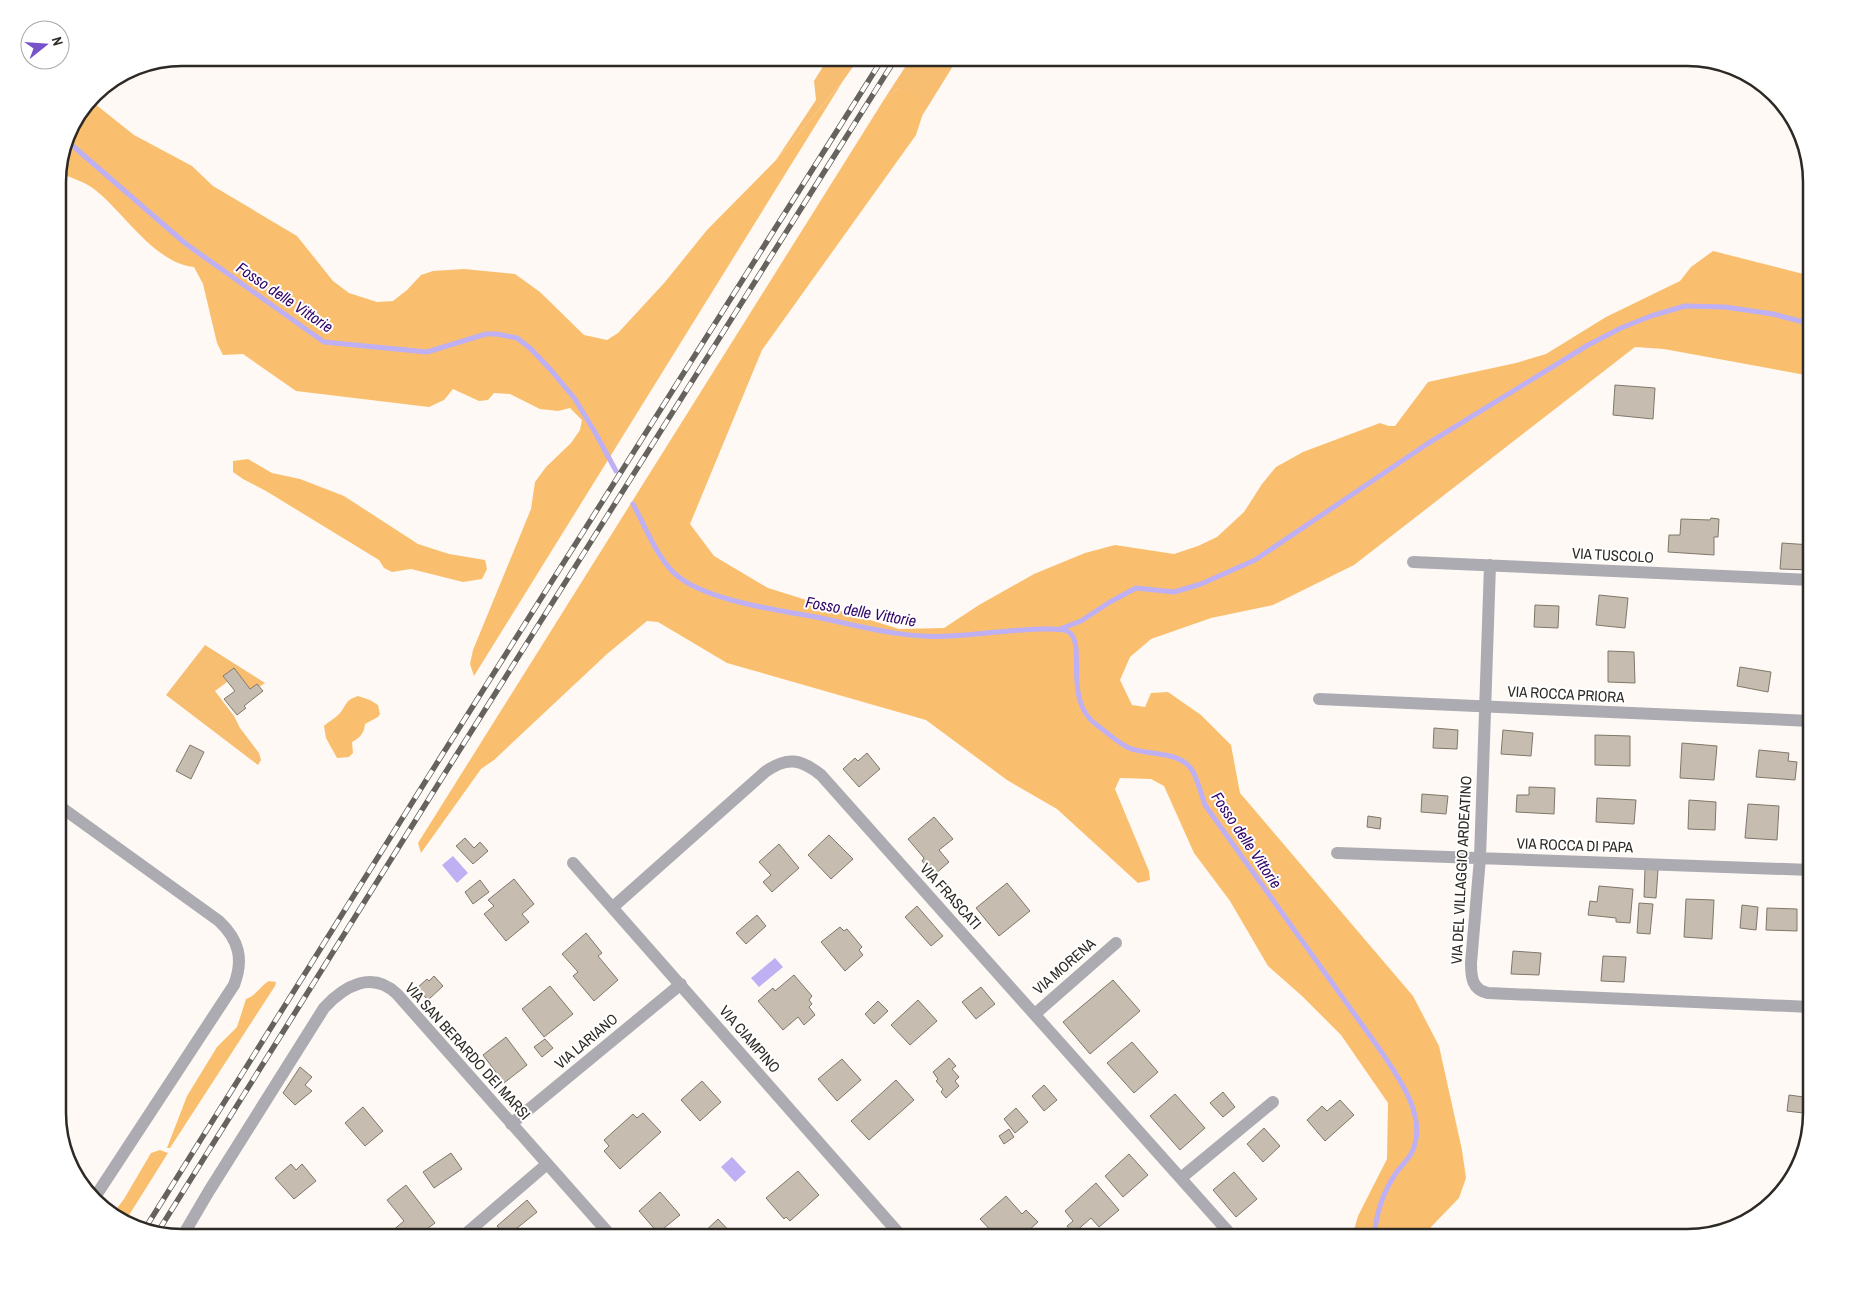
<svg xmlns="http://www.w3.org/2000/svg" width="1869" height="1295" viewBox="0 0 1869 1295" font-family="'Archivo Narrow',sans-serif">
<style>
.green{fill:#f7be71}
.forest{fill:#fabf6e}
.water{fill:#beb0f3}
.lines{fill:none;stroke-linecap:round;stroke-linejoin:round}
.stream{stroke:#beb0f3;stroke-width:5}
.building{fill:#c6bcaf;stroke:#80776a}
.minor{stroke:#acabb2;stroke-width:12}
.rail-casing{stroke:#66625d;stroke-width:5.5}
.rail{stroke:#fff;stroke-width:4;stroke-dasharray:11;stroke-linecap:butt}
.labels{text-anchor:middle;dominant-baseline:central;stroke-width:4;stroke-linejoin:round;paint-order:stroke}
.street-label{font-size:15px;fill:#2d2924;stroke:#fff}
.water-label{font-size:16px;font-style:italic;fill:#32066b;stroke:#fff}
.rim{fill:none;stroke:#2d2924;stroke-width:2.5}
</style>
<rect width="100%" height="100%" fill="#fef9f4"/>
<path class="green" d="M822,58H859L843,81L776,160L816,100L814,81L824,65Z
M911,58H958L922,116L924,110L899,88L885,98Z
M205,645L265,683L259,687L257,684L250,689L234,668L223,676L227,682L215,691L234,716L240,728L259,753L261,760L258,765L166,695Z"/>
<path class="forest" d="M843,81L474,676L470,664L473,650L531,509L535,482L546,467L571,443L580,430L582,420L570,408L558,411L540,409L510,394L494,393L488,400L479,401L453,389L444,400L429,407L296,391L243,354L223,355L217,343L203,284L194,267C154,263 124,212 94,189C85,182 72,178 62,174H58L67,134L90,100L134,135L192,166L213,186L297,236L333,281L349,293L377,302L393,301L407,290L421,275L433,271L464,269L515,274L540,292L584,335L607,340L618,333L665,282L707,230L776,160Z
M899,88L917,92L924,110L916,135L762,350L690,524L714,556L768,588L899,629L944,628L979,605L1034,574L1085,553L1115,545L1174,554L1198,546L1217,537L1244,512L1262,484L1276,467L1303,452L1380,423L1389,426H1395L1428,382L1516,363L1546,354L1606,317L1680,281L1691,267L1713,251L1811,276V376L1664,349L1635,347L1354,565L1273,605L1211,618L1151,639L1130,657L1120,680L1132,705L1145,707L1151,693L1168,692L1201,715L1231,745L1240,793L1413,996L1439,1046L1462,1150L1466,1178L1459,1198L1431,1227L1428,1237H1352L1358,1216L1387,1159L1388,1103L1341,1035L1302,996L1268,966L1230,901L1194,853L1164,786L1151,779L1120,778L1115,789L1149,871L1150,880L1138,883L1057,809L1007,780L926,720L727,663L658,622L647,621L607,654L494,760L481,769L421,853L418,843L885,98Z
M248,459L272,473L300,479L344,496L418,544L449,554L485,560L487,569L482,579L463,582L411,569L392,572L384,568L379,560L266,491L243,479L233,472V461Z
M358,696L370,700L378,705L380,714L378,717L365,724C364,733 361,737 352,742L353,753L349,757L337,758L326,738L324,726C329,721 333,720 337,716C347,708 342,701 358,696Z
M269,981L276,982L275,986L172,1145L170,1148H167L187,1096L217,1047L237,1027L246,999C257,995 259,987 269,981Z
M160,1150L168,1153L126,1220L113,1216L112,1215L124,1199L151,1153Z"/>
<path class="water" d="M453,856L468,873L457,883L442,865Z
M775,958L783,967L759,987L751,978Z
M732,1157L746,1172L735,1182L721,1167Z"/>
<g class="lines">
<path class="stream" d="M66,140L186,244L324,342L427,352L486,334H497L517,338L530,348L550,369L575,399L596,434L616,471
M633,504C645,526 655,553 673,572C701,600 777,610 816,617C860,626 905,639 950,636C981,634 1010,630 1041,629C1049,629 1060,628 1067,631C1089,641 1060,700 1098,726C1108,733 1118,743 1129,748C1148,756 1179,750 1192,770C1198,780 1201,794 1205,805L1378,1047C1397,1075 1429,1117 1412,1152C1408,1160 1401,1166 1396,1173C1383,1192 1376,1215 1374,1237
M1060,629L1081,621L1110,602L1136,588L1174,592L1201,584L1255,560L1427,444L1588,345L1621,328L1651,316L1685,306L1725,307L1773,314L1811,324"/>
</g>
<path class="building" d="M1615,385L1655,388L1653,419L1613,415Z
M1711,518L1719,519L1718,537H1714V555L1668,552L1669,535H1680L1681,519L1710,520Z
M1782,543L1811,545V570L1780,569Z
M1599,595L1628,598L1625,628L1596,625Z
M1535,605L1559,606L1558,628L1534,627Z
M1608,651L1634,652L1635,683L1608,682Z
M1740,667L1771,672L1768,692L1737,686Z
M234,668L250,689L257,684L263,691L244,706L246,708L237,715L224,699L235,691L223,676Z
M1434,728L1458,730L1457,749L1433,748Z
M1503,730L1533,733L1531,756L1501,754Z
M1595,735L1630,736V766L1595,765Z
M1682,743L1717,746L1714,780L1680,778Z
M190,745L204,752L191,779L176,771Z
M1759,750L1789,753L1788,761L1797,762L1795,780L1756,777Z
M867,753L880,769L859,787L843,769L855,758L858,761Z
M1529,787L1555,788L1554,814L1516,812L1517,795H1529Z
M1422,794L1448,796L1446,814L1421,812Z
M1597,798L1636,800L1634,824L1596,822Z
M1689,800L1716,802L1715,830L1688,829Z
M1748,804L1779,806L1777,840L1745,838Z
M1368,816L1381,818L1380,829L1367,827Z
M934,817L953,839L939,850L949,862L934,875L922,861L924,858L908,839Z
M829,835L853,859L831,879L808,855Z
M465,838L474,848L480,842L488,851L473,864L456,846Z
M779,844L799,868L772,892L763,882L771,875L759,862Z
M1645,869L1658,870L1656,898L1644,897Z
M514,879L534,904L522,914L529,922L506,941L484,914L494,906L488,900Z
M480,880L489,892L473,904L465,892Z
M1007,883L1030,911L999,936L976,908Z
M1599,886L1633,889L1630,923L1616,922V918L1588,915L1590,901L1597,902Z
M1686,899L1714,900L1712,939L1684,937Z
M1639,903L1653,904L1650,934L1637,933Z
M1742,905L1758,907L1756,930L1740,928Z
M917,906L943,936L931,946L905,917Z
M1767,908L1797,909V931L1766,930Z
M757,915L766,926L746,944L736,933Z
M840,927L844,931L847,929L862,947L859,950L863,955L845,971L821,942Z
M586,933L602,953L598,956L618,980L594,1001L573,976L578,972L562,954Z
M1513,951L1541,953L1539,975L1511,974Z
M1603,956L1626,957L1624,982L1601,981Z
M794,975L812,996L809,1000L812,1004L809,1007L815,1015L804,1025L798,1017L783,1030L758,1001L773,988L775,991Z
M434,976L443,986L428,1000L417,988L427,979L429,981Z
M1113,980L1140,1011L1090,1054L1063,1022Z
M550,986L573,1014L544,1037L522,1009Z
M981,987L995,1004L976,1019L962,1002Z
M918,1000L937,1021L910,1045L891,1025Z
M878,1001L888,1011L874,1024L865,1014Z
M506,1037L527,1065L504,1083L483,1055Z
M545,1039L553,1048L542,1057L534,1047Z
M1132,1042L1158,1072L1134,1093L1107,1063Z
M949,1058L956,1066L952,1069L959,1077L955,1081L959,1086L946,1098L941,1092L943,1089L936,1081L938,1079L933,1072Z
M842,1059L861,1080L837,1101L818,1079Z
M300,1067L312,1077L305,1085L312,1091L295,1105L283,1093Z
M896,1080L914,1100L869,1140L851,1121Z
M702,1081L721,1102L700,1121L681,1100Z
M1044,1085L1057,1100L1044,1111L1032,1096Z
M1223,1092L1235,1107L1223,1117L1210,1103Z
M1175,1094L1205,1128L1180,1150L1150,1116Z
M1789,1095L1811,1098V1114L1787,1111Z
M1340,1100L1354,1115L1325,1141L1307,1120L1322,1106L1327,1111Z
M363,1107L383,1131L365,1146L345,1123Z
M1016,1108L1028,1122L1015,1133L1004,1119Z
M643,1113L661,1132L620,1169L604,1151L609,1146L604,1140L633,1114L637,1118Z
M1264,1128L1280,1146L1263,1162L1247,1144Z
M1009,1129L1014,1137L1004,1144L999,1136Z
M451,1153L462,1169L434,1188L423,1172Z
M1129,1154L1148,1175L1123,1197L1105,1176Z
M291,1164L296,1170L302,1164L316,1181L294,1199L275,1178Z
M798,1171L819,1195L790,1221L786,1217L784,1219L766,1198Z
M1234,1172L1257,1199L1236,1217L1213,1190Z
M1096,1183L1119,1210L1099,1227L1091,1218L1073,1234L1067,1226L1073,1221L1065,1211Z
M406,1185L435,1223L416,1237H385L404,1221L387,1200Z
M660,1192L680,1215L658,1233L639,1211Z
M1006,1196L1022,1214L1026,1210L1038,1222L1029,1230L1036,1237H1015L1021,1232L1018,1229L1010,1237H997L980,1219Z
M527,1200L537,1212L506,1237L497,1226Z
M718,1219L735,1237H699Z"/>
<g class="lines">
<path class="minor" d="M1413,562L1811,580
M1490,565L1480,858L1471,963C1471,977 1472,990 1488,993L1811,1007
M1319,699L1811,721
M58,805L219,921C239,940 244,959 234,985L95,1197
M1337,853L1811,870
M573,863L902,1237
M613,907L765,772C787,756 801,759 821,775L1233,1237
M1035,1014L1116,943
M511,1124L681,984
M1181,1178L1273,1102
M182,1237L209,1191L324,1008C344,986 372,970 397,994L612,1237
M462,1237L547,1164"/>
<defs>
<path id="rail" d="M146,1227L442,755L883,58
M159,1230L452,762L896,58"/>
</defs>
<use href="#rail" class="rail-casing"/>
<use href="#rail" class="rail"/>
</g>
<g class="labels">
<g class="street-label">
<text transform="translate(1613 555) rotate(3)">VIA TUSCOLO</text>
<text transform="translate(1566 694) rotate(3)">VIA ROCCA PRIORA</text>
<text transform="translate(1575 845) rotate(2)">VIA ROCCA DI PAPA</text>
<text transform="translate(1461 870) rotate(-87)">VIA DEL VILLAGGIO ARDEATINO</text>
<text transform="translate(951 896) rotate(48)">VIA FRASCATI</text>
<text transform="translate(1064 966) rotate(-41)">VIA MORENA</text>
<text transform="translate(750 1039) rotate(49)">VIA CIAMPINO</text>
<text transform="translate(586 1041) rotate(-40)">VIA LARIANO</text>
<text transform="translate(468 1051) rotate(48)">VIA SAN BERARDO DEI MARSI</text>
</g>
<g class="water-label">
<text transform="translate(285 297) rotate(34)">Fosso delle Vittorie</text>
<text transform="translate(861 611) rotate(10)">Fosso delle Vittorie</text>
<text transform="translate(1247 840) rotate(56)">Fosso delle Vittorie</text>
</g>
</g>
<path d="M0 0H1869V1295H0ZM182 66H1687A116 116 0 0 1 1803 182V1113A116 116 0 0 1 1687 1229H182A116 116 0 0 1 66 1113V182A116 116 0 0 1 182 66Z" fill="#fff" fill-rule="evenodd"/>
<path class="rim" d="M182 66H1687A116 116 0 0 1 1803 182V1113A116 116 0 0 1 1687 1229H182A116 116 0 0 1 66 1113V182A116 116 0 0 1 182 66Z"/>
<g transform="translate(45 45) rotate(73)"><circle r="24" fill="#ffffff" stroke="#aba9a7"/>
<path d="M0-4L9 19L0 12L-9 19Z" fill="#7752cb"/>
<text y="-8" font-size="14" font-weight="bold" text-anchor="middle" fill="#2d2924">N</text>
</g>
</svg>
